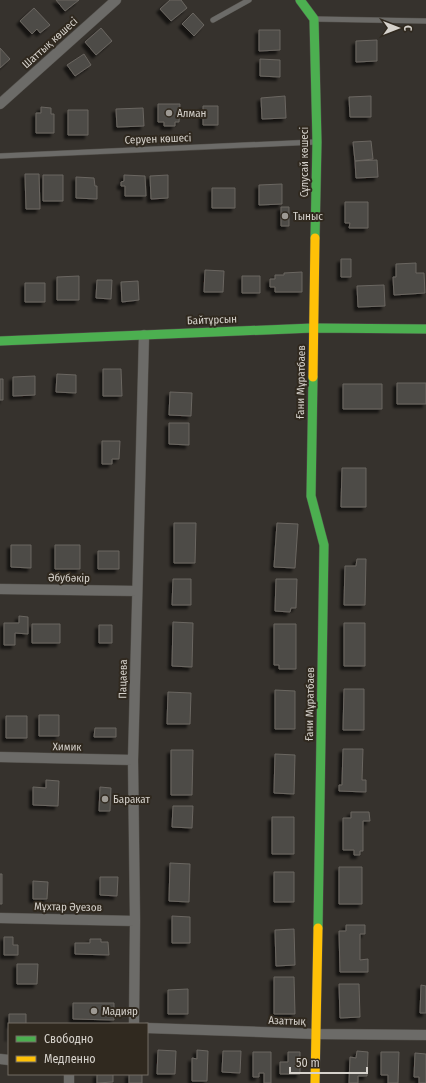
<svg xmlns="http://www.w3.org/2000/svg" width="426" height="1083" viewBox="0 0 426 1083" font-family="'Fira Sans Condensed',sans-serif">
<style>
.building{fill:#4e4b46;stroke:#6a6661;filter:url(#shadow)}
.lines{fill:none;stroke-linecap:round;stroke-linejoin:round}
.lane-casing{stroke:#524f4a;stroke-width:6}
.street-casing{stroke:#524f4a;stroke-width:11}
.fast-casing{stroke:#524f4a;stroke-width:10}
.slow-casing{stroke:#524f4a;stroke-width:10}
.lane{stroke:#6c6b68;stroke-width:5}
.street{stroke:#6c6b68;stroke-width:10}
.fast{stroke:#4caf50;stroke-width:9}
.slow{stroke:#ffc107;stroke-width:9}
.poi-dot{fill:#9e9a94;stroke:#30291f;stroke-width:1.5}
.labels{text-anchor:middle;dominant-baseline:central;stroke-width:4;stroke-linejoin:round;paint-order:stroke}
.street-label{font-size:11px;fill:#d6d2cc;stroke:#30291f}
.poi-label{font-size:11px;fill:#d6d2cc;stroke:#30291f;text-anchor:start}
</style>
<defs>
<filter id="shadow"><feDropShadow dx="-3.5" dy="3.5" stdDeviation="1" flood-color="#0009"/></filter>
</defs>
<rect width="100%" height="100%" fill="#36322d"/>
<path class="building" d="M56,0H79L65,11Z
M170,0H181L187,8L171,21L160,9Z
M34,8L50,25L40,33L37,29L32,34L20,21Z
M193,13L204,25L194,36L182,24Z
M101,28L112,41L96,55L85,42Z
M259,30H280V50L259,51Z
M377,40V61L356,62V41Z
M0,48L10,59L0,68Z
M84,54L91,65L75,76L67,65Z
M260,59L280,60V77L260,76Z
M285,96L286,118L262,119L261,98Z
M371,96V117H350L349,97Z
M158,104H180L179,122H175V126H164V122H158Z
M203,106H218V125H203Z
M41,107L51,108V114H54V133H36V113H41Z
M143,108L144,126L117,127L116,109Z
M68,110H88V135H68Z
M371,141L373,159L355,161L353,142Z
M377,160L378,177L356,178L355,161Z
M25,174H39L40,209H26Z
M43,175H63V201H43Z
M124,175L145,176L146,196H125V186H121V182L124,181Z
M168,175V198L151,199L150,176Z
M76,177L94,178L95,186H97V199L76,198Z
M282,184V204L259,205V185Z
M212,188H235V208H212Z
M345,202H368V228H349L350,223H345Z
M281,207H289V226H281Z
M341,259H351V277H341Z
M416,263V273H424L425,293L394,295L393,277H396V264Z
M205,270L224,271L223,292H204Z
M302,272V292H275V287H270V279H275V275H284V273Z
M79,276V300H57V277Z
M242,276H260V293H242Z
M97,280H112L111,299L96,298Z
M138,281L139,300L122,302L121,282Z
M25,283H45V302H25Z
M384,285L385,306L358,307L357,286Z
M103,369H121L122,396H103Z
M57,374L76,375V393L56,392Z
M35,376V395L13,396V377Z
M0,379H3V400H0Z
M397,383H426V404H397Z
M343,384H382V409H343Z
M170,392L192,393L191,416L169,415Z
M169,423H189V445L169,444Z
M102,441H120L119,459H112V464H102Z
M342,468H366V507H341Z
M174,523H196L195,563H174Z
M277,523L298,524L295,568L274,567Z
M11,545H31V568L11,567Z
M55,545H80V569H55Z
M98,551H119V569H98Z
M357,559H366L365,605H344L345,566H356Z
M173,579H191V605H172Z
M276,579H297L296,608H291L290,612L275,611Z
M19,616L28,617V634L15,633V645H4V623H19Z
M173,622L193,623L192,667L172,666Z
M344,623H365V666H344Z
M32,624H60V643H32Z
M274,624H296V669H279V665H274Z
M99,625H112V643H99Z
M344,689H364V730H343Z
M275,690L295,691V729H275Z
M168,692L191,693L190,724H167Z
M39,715H59V736H39Z
M6,716H27V738H6Z
M95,728H116V737H94Z
M343,749H363L362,780H366V792L339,791V785H342Z
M171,750H193L192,795H171Z
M275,754L295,755L294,794L274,793Z
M46,780L59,781L58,806L33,805V787L46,788Z
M100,787L111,788L110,811H99Z
M173,806H193L192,828L172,827Z
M351,812H369L370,821H363V851H360V855H354V850H343V818H351Z
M272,817H294V854H272Z
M170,863L190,864L189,902L169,901Z
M339,867H362V904H339Z
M274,872H294V902H274Z
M0,874H2V904H0Z
M100,877H118L117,896L100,895Z
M33,881L48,882L47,899H33Z
M172,916L190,917V943H172Z
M346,925H365V934H360V960L368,959V972H340L339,931H346Z
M294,929L295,965L276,966L275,930Z
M4,937H13V945H18V955H4Z
M90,939H101V942H108L109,955L75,954V943H90Z
M17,964H38L37,984H17Z
M274,977H294L295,1014H274Z
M339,984H359L360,1017L340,1018Z
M421,985L426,986V1013H420Z
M188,989V1014H168V990Z
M73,1003H114V1020L73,1019Z
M9,1014H26V1024H9V1038Z
M158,1050L176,1051L175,1074H157Z
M197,1050L208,1051L207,1081H192V1058L197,1059Z
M223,1051H241L240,1073L222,1072Z
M357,1051L368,1052L367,1076H358V1083H349L350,1057L356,1058Z
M253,1052H271V1083H264V1073H259V1077H253Z
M288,1052H300V1074H280V1062H288Z
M381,1052H399L398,1083H388V1075H381Z
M415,1053L426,1054V1083H419V1077H414Z
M97,1074H113V1082L97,1083Z
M129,1074H142V1083H129Z"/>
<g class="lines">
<defs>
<path id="lane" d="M315,19L426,21
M213,20L249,0
M0,156L315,142"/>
<path id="street" d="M0,104L116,0
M0,589L137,591
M0,757L133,760
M0,918L135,921
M134,1024L135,921L133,760L144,335
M147,1028L316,1034L426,1035
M0,1059L9,1060
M69,1083V1074"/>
<path id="fast" d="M300,0L314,19L317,142L315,238
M0,341L313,328L426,329
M313,377L311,496L324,545L318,928"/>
<path id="slow" d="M313,377L315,238
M315,1083L318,928"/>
</defs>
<use href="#lane" class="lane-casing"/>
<use href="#street" class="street-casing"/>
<use href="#fast" class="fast-casing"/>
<use href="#slow" class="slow-casing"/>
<use href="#lane" class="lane"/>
<use href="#street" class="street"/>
<use href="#fast" class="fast"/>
<use href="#slow" class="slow"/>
</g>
<g class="poi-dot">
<circle cx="169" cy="113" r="4"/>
<circle cx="285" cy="216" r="4"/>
<circle cx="105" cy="799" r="4"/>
<circle cx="94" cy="1011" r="4"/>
</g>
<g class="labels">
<g class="street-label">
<text transform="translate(50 43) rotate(-42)">Шаттық көшесі</text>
<text transform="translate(158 139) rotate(-2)">Серуен көшесі</text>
<text transform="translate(304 162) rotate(-90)">Сұлусай көшесі</text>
<text transform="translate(212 320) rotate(-2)">Байтұрсын</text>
<text transform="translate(301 382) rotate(-89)">Ғани Мұратбаев</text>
<text transform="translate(69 578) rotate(1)">Әбубәкір</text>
<text transform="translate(123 679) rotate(-89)">Пацаева</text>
<text transform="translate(310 704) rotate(-89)">Ғани Мұратбаев</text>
<text transform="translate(67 747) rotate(1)">Химик</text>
<text transform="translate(68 907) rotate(1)">Мұхтар Әуезов</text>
<text transform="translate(287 1021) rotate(2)">Азаттық</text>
</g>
<g class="poi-label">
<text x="177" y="113">Алман</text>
<text x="293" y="216">Тыныс</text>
<text x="113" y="799">Баракат</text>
<text x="102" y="1011">Мадияр</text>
</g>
</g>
<rect x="8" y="1023" width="140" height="52" fill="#30291f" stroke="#726d64"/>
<rect x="16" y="1036" width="20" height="6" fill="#4caf50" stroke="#726d64"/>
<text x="44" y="1043" font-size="12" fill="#d6d2cc">Свободно</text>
<rect x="16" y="1056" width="20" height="6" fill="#ffc107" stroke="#726d64"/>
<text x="44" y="1063" font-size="12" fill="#d6d2cc">Медленно</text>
<g transform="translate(398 28) rotate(90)" stroke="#30291f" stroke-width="3" paint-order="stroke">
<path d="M0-3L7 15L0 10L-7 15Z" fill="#d6d2cc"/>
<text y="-6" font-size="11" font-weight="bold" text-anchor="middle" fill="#d6d2cc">С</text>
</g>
<path d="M290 1067v6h77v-6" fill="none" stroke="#d6d2cc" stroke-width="2"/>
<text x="296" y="1067" font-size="12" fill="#d6d2cc" stroke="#30291f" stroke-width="3" paint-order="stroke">50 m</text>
</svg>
